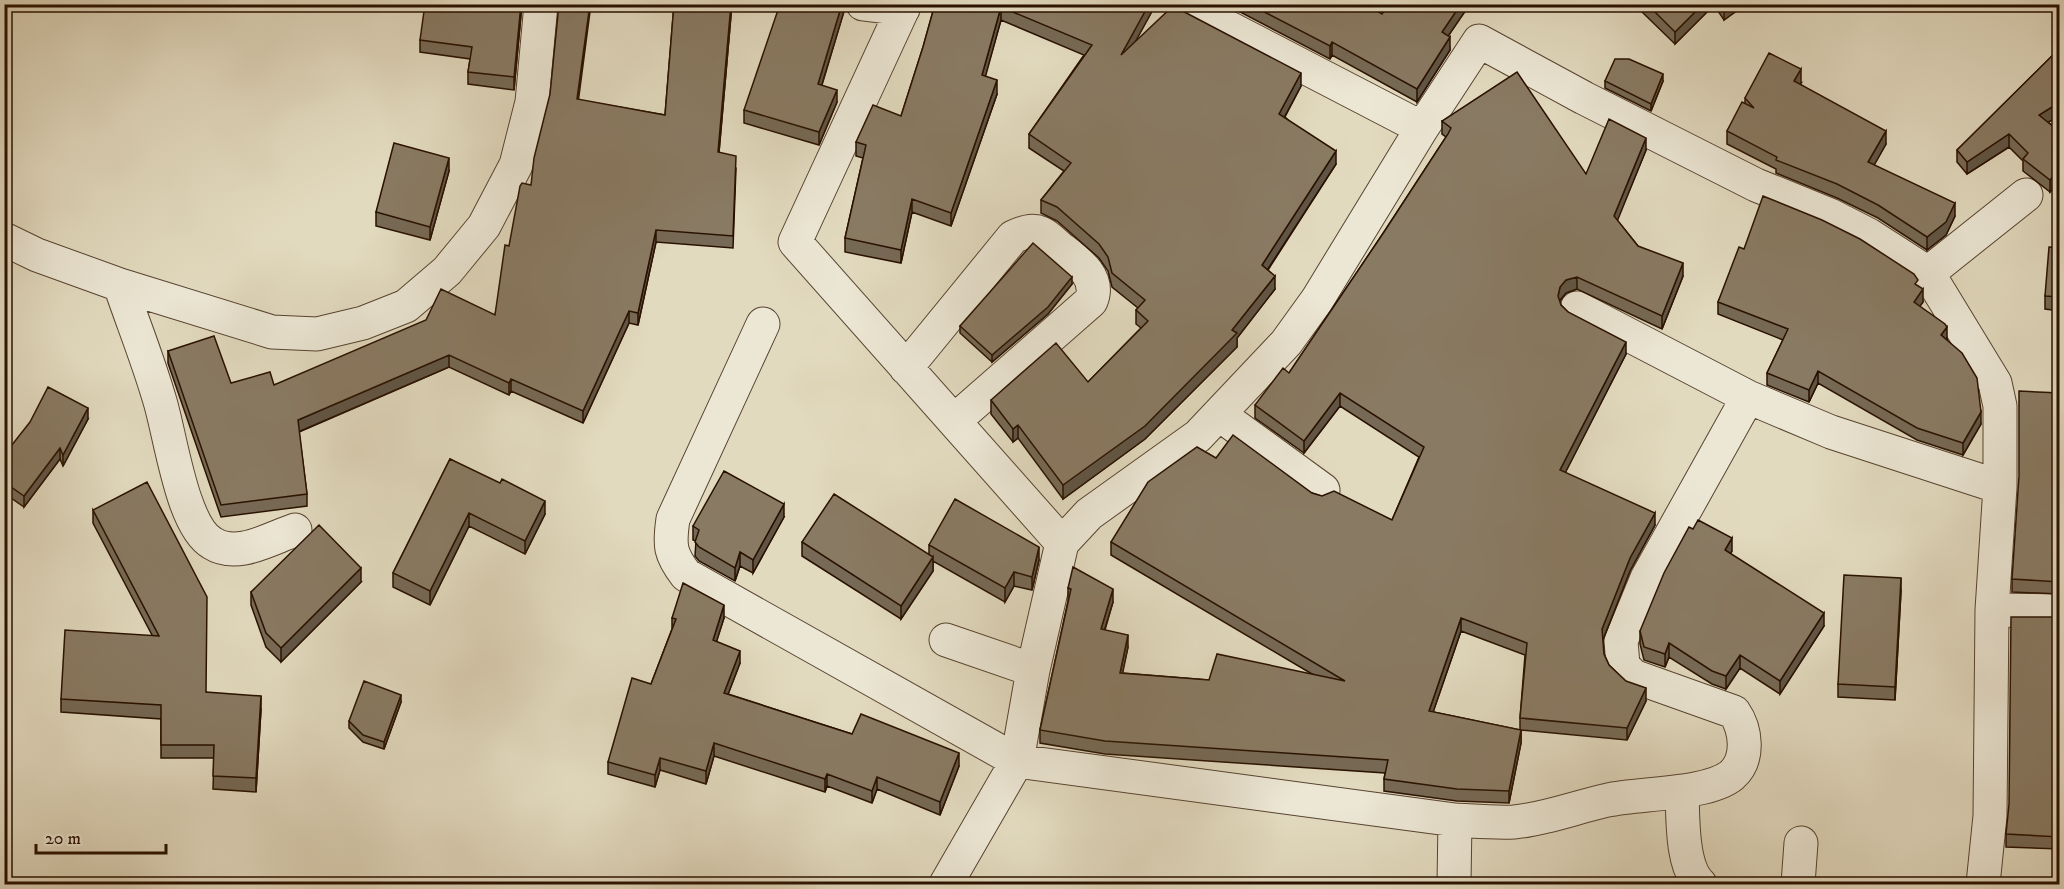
<svg xmlns="http://www.w3.org/2000/svg" width="2064" height="889" viewBox="0 0 2064 889" font-family="'IM FELL DW Pica',serif">
<style>
.lines{fill:none;stroke-linecap:round;stroke-linejoin:round}
.street-casing{stroke:#574330;stroke-width:35}
.street{stroke:#ece7d5;stroke-width:33}
.wall{fill:#766955;stroke:#291100;stroke-width:1.5;fill-rule:evenodd}
.shaded-wall{fill:#605545;stroke:#291100;stroke-width:1.5}
.building{fill:#897a63;stroke:#291100;stroke-width:1.5}
</style>
<rect width="100%" height="100%" fill="#e2dabf"/>
<filter id="stains"><feTurbulence type="fractalNoise" baseFrequency=".00333" numOctaves="4"/><feColorMatrix values="0 0 0 0 .2 0 0 0 0 .09 0 0 0 0 .02 0 0 0 .5 -.17"/></filter>
<radialGradient id="worn" r=".72"><stop offset=".6" stop-color="#630" stop-opacity="0"/><stop offset="1" stop-color="#630" stop-opacity=".3"/></radialGradient>
<g class="lines">
<defs>
<path id="street" d="M863,4L903,9
M905,4L795,242L1062,543
M1183,4L1422,128
M4,239L37,255L120,285L272,332L317,334L363,323L406,306L447,271L484,226L516,165L532,102L541,4
M1928,273L2026,195
M120,285C133,323 148,360 159,398C170,431 181,525 212,543C237,559 269,539 295,530
M1577,308L1748,397L1831,432L2000,487
M763,324L673,519C669,546 670,554 686,575L1017,761L1455,820L1454,884
M906,368L1013,237C1022,233 1032,229 1041,233C1048,236 1054,243 1060,248C1077,261 1101,277 1091,301L954,421
M1220,415L1323,490
M1992,610L2060,611
M946,640L1033,670
M1682,791C1683,816 1681,866 1700,884
M1455,820C1474,821 1495,823 1514,822C1546,819 1576,807 1608,800C1639,793 1708,795 1732,775C1750,759 1746,729 1734,712L1633,676L1623,665L1621,641L1647,578L1748,397
M946,884L1017,761L1033,670L1062,543L1089,514L1198,436L1286,343L1317,300L1422,128L1479,41L1584,98L1756,185L1830,215L1869,235L1928,273L1995,383L2000,406V487L1992,610L1990,816L1983,884
M1798,884L1801,843"/>
</defs>
<use href="#street" class="street-casing"/>
<use href="#street" class="street"/>
</g>
<path class="wall" d="M522,4L514,90L468,84V72L470,59L420,52V40Z
M674,4H732L719,152L736,168L733,248L656,242L638,325L629,323L583,423L511,391L509,395L449,367L299,432L307,494V506L221,517L168,363V351L231,383L274,385L495,315L509,246L531,185L579,100L665,115Z
M845,4V8L822,85L837,102L819,145L744,123V110Z
M935,4H1156L1136,40L1301,86L1285,117L1336,164L1268,270L1275,289L1237,338V347L1145,439L1063,499L1018,438L1013,442L991,414V400L1088,382L1141,328L1136,324V310L1138,308L1112,287L1108,271L1099,258L1057,221L1041,213V200L1064,171L1029,148V134L1084,55L1001,20L985,76L997,94L951,226L912,212L901,263L845,252V238L863,158L856,156V142L901,116L923,47Z
M1225,4H1365L1382,14L1389,4H1470L1448,36L1450,50L1417,102L1332,55L1330,59Z
M1642,4H1746L1724,20L1714,5L1675,44L1642,12Z
M2060,29V115L2048,122L2060,132L2050,192L2023,171V161L2009,147L1967,174L1957,162V150L2059,49L2055,45V32Z
M1605,81H1663L1651,111L1605,88Z
M1801,83L1800,84L1886,144L1874,165L1955,216L1946,235L1927,250L1878,218L1837,198L1776,173V169L1727,144V131L1745,103V98Z
M1442,121L1586,174L1646,150L1617,220L1638,246L1683,276L1662,329L1577,289L1566,293L1560,301L1561,305L1568,312L1626,354L1565,473L1655,525L1630,571L1603,640L1604,654L1609,665L1646,701L1627,740L1521,730V743L1509,803L1457,801L1384,791V779L1385,773L1105,754L1040,743V730L1068,601V588L1113,602L1105,630L1128,647L1122,673L1209,680L1312,674L1111,555V542L1216,458L1312,493L1392,520L1419,457L1340,406L1304,453L1255,418V405L1289,373L1384,232L1446,137L1442,134ZM1461,631L1525,655L1520,718V730L1433,712Z
M449,171L430,240L376,226V212Z
M2060,248V311L2045,309V296Z
M1744,249L1918,286L1923,302L1919,306L1947,339L1981,424L1963,455L1917,440L1818,383L1809,402L1767,385V373L1783,340L1718,314V302Z
M1072,284L1048,314L992,362L960,333V326Z
M2060,393V594L2012,592V579Z
M88,419L63,466L60,459L24,507L4,493V455Z
M450,459L545,514L525,554L469,526L430,605L393,587V573Z
M93,510L206,692L261,709L256,792L213,789L214,758H161V719L61,712V699L152,635L93,523Z
M784,517L753,573L740,566L735,581L699,561L695,556L696,541L693,540V526Z
M802,542L929,555V545L1039,560L1032,590L1014,586L1005,602L933,561V571L901,619L802,556Z
M1732,551L1730,554L1824,626L1780,694L1740,668L1726,689L1712,684L1669,657L1665,667L1644,660L1640,644V631Z
M361,582L281,662L266,647L251,605V592Z
M1901,591L1895,700L1838,697V684Z
M2060,617V849L2006,847V834Z
M672,618H724L716,642L740,663L728,694L852,734L959,766L940,815L877,789L872,803L827,786L825,792L714,756L706,784L660,770L655,787L608,774V762L651,684L672,629Z
M401,702L384,749L363,742L349,728V721Z"/>
<path class="shaded-wall" d="M521,4H522L514,90V77Z
M590,4H591L577,111V99Z
M731,4H732L718,164V152Z
M842,4H845V8L818,97V84Z
M1149,4H1156L1121,68V55Z
M1461,4H1470L1442,45V32Z
M1703,4H1714V5L1675,44V32Z
M1730,4H1746L1724,20V8Z
M1001,7V20L982,89V75Z
M1450,37V50L1417,102V89Z
M1332,42V55L1330,59V46Z
M1801,69V83L1794,95V81Z
M1301,73V86L1279,127V114Z
M1663,74V81L1651,111V104Z
M997,80V94L951,226V213Z
M837,90V102L819,145V132Z
M2060,102V115L2039,128V115Z
M1886,131V144L1868,176V162Z
M2009,134V147L1967,174V162Z
M1646,138V150L1614,229V216Z
M1336,151V164L1262,278V265Z
M449,158V171L430,240V227Z
M2060,169V181L2050,192V180Z
M912,199V212L901,263V250Z
M1955,203V216L1946,235L1927,250V237Z
M656,230V242L638,325V313Z
M1683,263V276L1662,329V316Z
M1275,276V289L1237,338V347L1145,439L1063,499V485L1232,330Z
M1072,277V284L1048,314L992,362V355Z
M1577,277V289L1566,293L1560,300L1558,308V296L1560,287L1566,280Z
M1923,289V302L1914,315V302Z
M629,311V323L583,423V411Z
M1947,327V340L1941,335Z
M1626,342V354L1560,483V470Z
M449,355V367L298,432V420Z
M1818,371V383L1809,402V390Z
M511,379V391L509,395V383Z
M1340,393V406L1304,453V441Z
M88,408V419L63,466V455Z
M1981,412V424L1963,455V443Z
M1018,425V438L1013,442V429Z
M60,448V459L24,507V496Z
M545,501V514L525,554V541Z
M784,504V517L753,573V560Z
M469,513V526L430,605V591Z
M1655,513V525L1630,571L1602,642V629L1630,558Z
M1732,538V551L1725,564V550Z
M1039,547V560L1032,590V577Z
M740,552V566L735,581V568Z
M933,557V571L901,619V606Z
M361,568V582L281,662V648Z
M1014,572V586L1005,602V588Z
M1901,578V591L1895,700V687Z
M1113,589V602L1101,641V629Z
M724,605V618L713,653V640Z
M1824,613V626L1780,694V681Z
M1461,618V631L1429,724V711Z
M1128,635V647L1120,686V673Z
M1669,643V657L1665,667V654Z
M740,651V663L724,705V693Z
M1740,655V668L1726,689V676Z
M1646,688V701L1627,740V728Z
M401,695V702L384,749V742Z
M261,696V709L256,792V778Z
M1521,730V743L1509,803V791Z
M714,743V756L706,784V771Z
M959,753V766L940,815V802Z
M660,758V770L655,787V775Z
M827,774V786L825,792V779Z
M877,777V789L872,803V791Z"/>
<path class="building" d="M425,4H521L514,77L468,72L472,47L420,40Z
M559,4H590L577,99L665,115L674,4H731L718,152L736,156L733,236L656,230L638,313L629,311L583,411L511,379L509,383L449,355L298,420L307,494L221,505L168,351L214,336L231,383L270,372L274,385L426,320L441,289L495,315L505,245L509,246L520,186L522,183L531,185L534,158L550,94Z
M780,4H842L818,84L837,90L819,132L744,110Z
M935,4H1149L1121,55L1173,6L1301,73L1279,114L1336,151L1262,265L1275,276L1232,330L1237,333L1145,426L1063,485L1018,425L1013,429L991,400L1056,343L1088,382L1148,321L1136,310L1145,300L1112,273L1108,257L1099,244L1057,207L1041,200L1071,163L1029,134L1092,45L1001,7L982,75L997,80L951,213L912,199L901,250L845,238L866,145L856,142L873,105L901,116L923,47Z
M1249,4H1365L1382,14L1389,4H1461L1442,32L1450,37L1417,89L1332,42L1330,46Z
M1647,4H1703L1675,32Z
M1722,4H1730L1724,8Z
M2060,29V37L2055,32Z
M2060,48V102L2039,115L2060,132V169L2050,180L2023,159L2028,153L2009,134L1967,162L1957,150Z
M1769,53L1801,69L1794,81L1886,131L1868,162L1955,203L1946,222L1927,237L1878,205L1837,184L1776,160L1777,157L1727,131L1742,102L1754,108L1745,98Z
M1615,59H1629L1663,74L1651,104L1605,81Z
M1517,72L1586,174L1609,119L1646,138L1614,216L1638,246L1683,263L1662,316L1577,277L1566,280L1560,287L1558,296L1561,305L1568,312L1626,342L1560,470L1655,513L1630,558L1602,629L1604,654L1609,665L1626,681L1646,688L1627,728L1520,718L1527,643L1461,618L1429,711L1521,730L1509,791L1457,789L1384,779L1388,760L1105,741L1040,730L1071,589L1068,588L1073,567L1113,589L1101,629L1128,635L1120,673L1209,680L1217,654L1345,681L1111,542L1148,482L1197,447L1216,458L1233,435L1312,493L1322,496L1334,491L1392,520L1424,447L1340,393L1304,441L1255,405L1283,368L1289,373L1384,232L1448,134L1451,128L1442,121Z
M394,143L449,158L430,227L376,212Z
M1763,196L1822,220L1860,239L1914,274L1918,280L1915,284L1923,289L1914,302L1945,324L1947,327L1941,335L1962,353L1977,378L1981,412L1963,443L1917,428L1818,371L1809,390L1767,373L1788,329L1718,302L1739,247L1744,249Z
M1033,243L1072,277L1048,307L992,355L960,326Z
M2049,247L2060,248V297L2045,296Z
M48,387L88,408L63,455L60,448L24,496L4,482V455L30,422Z
M2019,391L2060,393V582L2012,579L2019,476Z
M450,459L500,483L502,479L545,501L525,541L469,513L430,591L393,573Z
M724,471L784,504L753,560L740,552L735,568L699,547L695,542L699,530L693,526Z
M147,482L207,597L206,692L261,696L256,778L213,776L214,745H161V705L61,699L65,630L159,636L93,510Z
M834,494L933,557L901,606L802,542Z
M955,499L1039,547L1032,577L1014,572L1005,588L929,545Z
M1698,520L1732,538L1725,550L1824,613L1780,681L1740,655L1726,676L1712,671L1669,643L1665,654L1644,647L1640,631L1664,573L1689,527L1693,529Z
M319,525L361,568L281,648L266,633L251,592Z
M1844,575L1901,578L1895,687L1838,684Z
M683,583L724,605L713,640L740,651L724,693L852,734L861,714L959,753L940,802L877,777L872,791L827,774L825,779L714,743L706,771L660,758L655,775L608,762L632,678L651,684L676,619L672,618Z
M2011,617H2060V837L2006,834L2009,804Z
M364,681L401,695L384,742L363,735L349,721Z"/>
<rect width="2064" height="889" fill="none" stroke="#e2dabf" stroke-width="24"/>
<rect x="6" y="6" width="2052" height="877" fill="none" stroke="#291100" stroke-width="3"/>
<rect x="12" y="12" width="2040" height="865" fill="none" stroke="#291100" stroke-width="1.5"/>
<path d="M36 844v9h130v-9" fill="none" stroke="#291100" stroke-width="3"/>
<text x="45" y="844" font-size="18" fill="#291100" stroke="#ece7d5" stroke-width="4.5" paint-order="stroke">20 m</text>
<rect width="100%" height="100%" filter="url(#stains)"/>
<rect width="100%" height="100%" fill="url(#worn)"/>
</svg>
